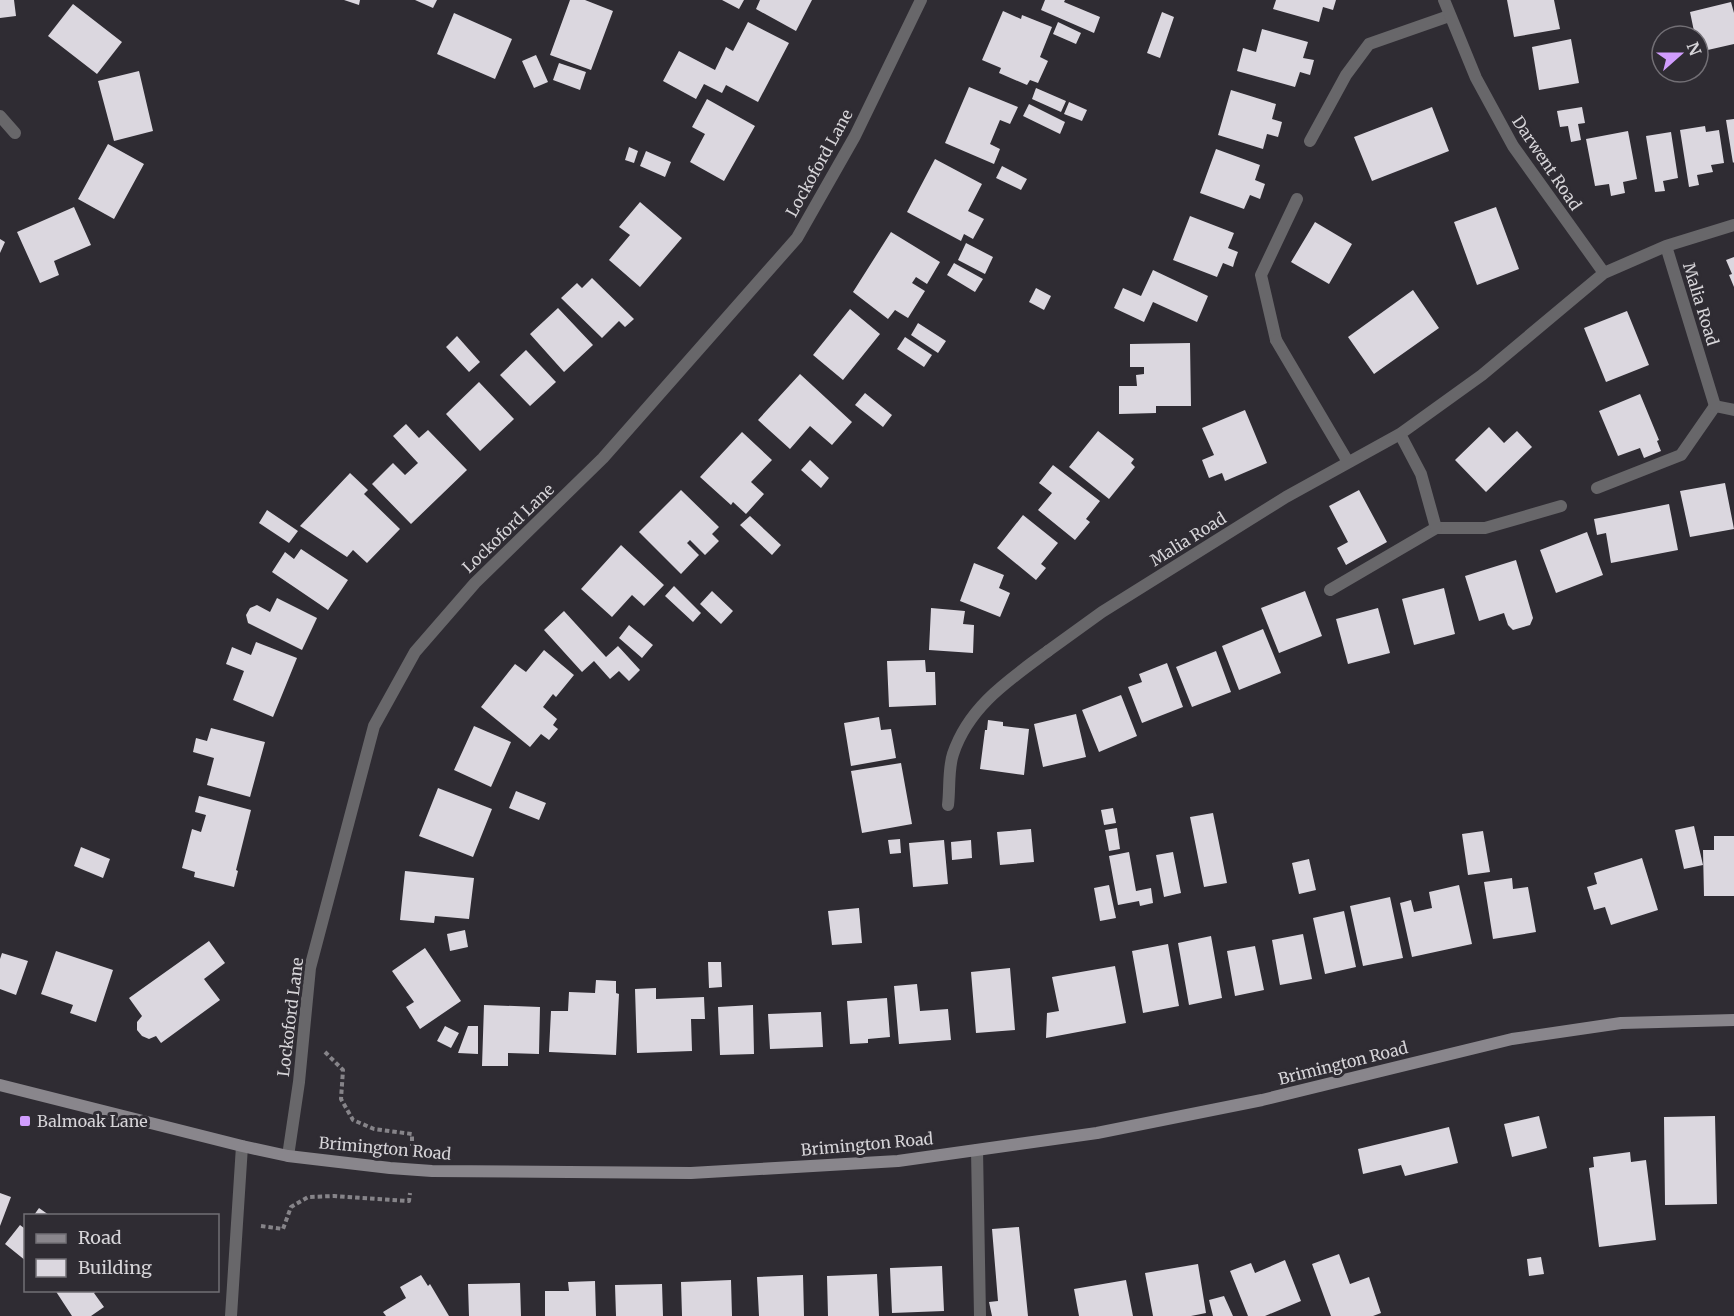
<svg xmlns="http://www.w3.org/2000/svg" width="1734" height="1316" viewBox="0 0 1734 1316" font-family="Merriweather,serif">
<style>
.building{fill:#dbd7df}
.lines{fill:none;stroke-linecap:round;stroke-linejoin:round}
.path{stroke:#868489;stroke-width:4;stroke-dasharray:4.5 3;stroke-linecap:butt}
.lane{stroke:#68676a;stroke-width:12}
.street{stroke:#68676a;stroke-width:12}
.secondary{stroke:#89868c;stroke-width:12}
.poi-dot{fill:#d19dfe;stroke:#2f2c33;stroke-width:2}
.labels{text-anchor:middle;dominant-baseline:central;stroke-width:6;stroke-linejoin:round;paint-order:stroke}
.street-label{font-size:16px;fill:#d6d4d8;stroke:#2f2c33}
.poi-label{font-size:16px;fill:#d6d4d8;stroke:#2f2c33;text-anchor:start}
</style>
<rect width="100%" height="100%" fill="#2f2c33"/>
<path class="building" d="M0,0H14L16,16L0,18Z
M344,0H360L359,5Z
M415,0H437L433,8Z
M570,0H585L613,11L591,70L550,55Z
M722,0H744L739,9Z
M760,0H812L796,31L756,9Z
M1045,0H1065L1064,2L1100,17L1094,33L1041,10Z
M1276,0H1336L1333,10L1323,7L1319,22L1273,9Z
M1507,0H1554L1560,29L1514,37Z
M1731,2L1734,13V44L1699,52L1698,36H1695L1690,12Z
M73,4L122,42L97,74L48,36Z
M1003,11L1021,19L1022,15L1052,27L1040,57L1048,61L1038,83L1030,80L1027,85L999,73L1001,68L982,60Z
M1162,12L1174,17L1160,58L1147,53Z
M454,13L512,39L495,79L437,54Z
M748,22L789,43L758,102L726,85L722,93L704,84L696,99L663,81L679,51L715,70L726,47L733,51Z
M1058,22L1081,33L1076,44L1053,34Z
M1262,29L1308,42L1303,58L1314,60L1310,75L1300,72L1295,87L1237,71L1243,48L1256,52Z
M1571,39L1579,83L1539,90L1532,47Z
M536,55L548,82L534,88L522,61Z
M559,63L586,72L580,90L553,80Z
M139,71L153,131L114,141L98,81Z
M969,87L1018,107L1010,124L1000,120L990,144L1000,149L994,164L945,143Z
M1036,88L1066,101L1061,112L1032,99Z
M1231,90L1276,104L1272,119L1282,122L1280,130L1278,137L1267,134L1263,149L1218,135Z
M707,99L755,126L724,181L690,162L705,134L692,127Z
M1069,102L1087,110L1082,121L1064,114Z
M1029,104L1065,122L1060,134L1023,116Z
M1432,107L1449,151L1372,181L1354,137Z
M1582,107L1585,123L1578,124L1581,140L1571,142L1568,126L1560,127L1557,111Z
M1734,119V162L1733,163L1726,120Z
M1705,126L1706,132L1719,130L1724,163L1711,165L1713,172L1697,175L1699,185L1689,187L1680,130Z
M1628,131L1637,179L1623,182L1625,193L1611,196L1609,184L1595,186L1586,139Z
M1671,132L1678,178L1663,181L1665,191L1655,192L1646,136Z
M108,144L144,164L114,219L78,199Z
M629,147L638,151L634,163L625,160Z
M1216,149L1260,165L1255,180L1265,184L1260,199L1250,195L1244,209L1200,193Z
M646,151L671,162L665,177L640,166Z
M935,159L982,184L968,211L984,219L973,239L964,234L961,241L907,212Z
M1002,166L1027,179L1021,190L996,178Z
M640,202L682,238L640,287L609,260L630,235L619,227Z
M74,207L91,245L54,261L59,275L40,283L17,232Z
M1496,207L1519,269L1477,285L1454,222Z
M1190,216L1234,233L1228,248L1238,252L1235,260L1233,267L1223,263L1217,277L1173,260Z
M1315,222L1352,244L1329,284L1291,262Z
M891,232L940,262L927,284L916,277L912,283L925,291L908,318L895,310L888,319L853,292Z
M0,239L5,242L0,253Z
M966,243L993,257L985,274L958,260Z
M1734,257V287L1729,275L1732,274L1726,260Z
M954,263L983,279L975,292L947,275Z
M1153,270L1208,296L1197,322L1153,302L1144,322L1114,308L1123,288L1141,296Z
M592,278L634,319L625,327L619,321L602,338L561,298L577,283L582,288Z
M1036,288L1051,296L1044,310L1029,302Z
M1413,290L1439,328L1374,374L1348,337Z
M558,308L593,345L564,372L530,334Z
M850,309L880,334L843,380L813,355Z
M1627,311L1649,365L1606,382L1584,328Z
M918,323L946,341L938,353L911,335Z
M457,336L480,362L469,372L446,347Z
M905,337L932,355L924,367L897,349Z
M1190,343L1191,406H1156V413L1119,414V386H1137L1136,375L1144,374V367H1130V344Z
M526,350L556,382L530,406L500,375Z
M800,374L852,422L832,445L810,426L790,449L758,420Z
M479,382L514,419L480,451L446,414Z
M865,393L892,415L883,427L855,405Z
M1640,394L1659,440L1657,441L1661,451L1644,458L1640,448L1618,456L1599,411Z
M1245,410L1267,463L1225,481L1222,473L1209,478L1202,460L1214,455L1202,428Z
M406,424L419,438L428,430L467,470L411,524L372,484L393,463L405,475L418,463L393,436Z
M1489,427L1504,443L1517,431L1532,447L1486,492L1455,460Z
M1098,431L1134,459L1131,463L1135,467L1109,499L1069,467Z
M742,432L772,460L751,482L764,494L746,514L733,502L731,505L700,477Z
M810,460L829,478L821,488L801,470Z
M1053,465L1100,501L1086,519L1090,522L1075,540L1038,510L1052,493L1039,483Z
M350,473L368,490L364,494L400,529L367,563L353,550L347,557L300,526Z
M1725,483L1734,529L1690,537L1680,491Z
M681,490L719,527L712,534L719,541L705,555L690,540L687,543L699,555L681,574L639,532Z
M1359,490L1387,542L1346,565L1337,548L1348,542L1329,506Z
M1669,504L1678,550L1611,563L1606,533L1597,535L1594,519Z
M267,510L298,531L289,543L259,523Z
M1023,515L1058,543L1041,564L1046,568L1036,580L997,548Z
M750,516L781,545L772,555L740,525Z
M1587,532L1603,575L1556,593L1540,550Z
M621,545L664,585L644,606L632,595L612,617L581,589Z
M301,549L348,580L328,610L272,572L285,552L294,559Z
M1516,560L1533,618L1530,625L1513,630L1508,625L1504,613L1479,621L1465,576Z
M974,563L1004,575L999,588L1010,593L1000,617L960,601Z
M674,586L701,613L693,622L665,596Z
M1444,588L1455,634L1414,645L1402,599Z
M712,591L733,611L721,624L700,604Z
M1305,591L1322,636L1279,653L1261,608Z
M277,598L317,618L302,650L248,623L246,615L250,608L257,605L270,612Z
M931,608L965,611L963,624L974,625L973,653L929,650Z
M1378,608L1390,653L1348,664L1336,619Z
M564,611L606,657L618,646L640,670L629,681L619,671L610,679L594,661L582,672L544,630Z
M629,625L653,645L642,658L619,638Z
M1263,629L1281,673L1239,690L1222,646Z
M256,642L297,658L273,717L233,700L244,671L226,664L232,647L251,655Z
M544,650L574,675L556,697L553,694L543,707L557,719L553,725L558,729L549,740L541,734L530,747L481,707L515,664L526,672Z
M1216,651L1231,692L1192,707L1176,667Z
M925,660L926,672H935L936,705L889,707L887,661Z
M1167,663L1183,707L1142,723L1128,687L1142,682L1139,674Z
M1121,695L1137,736L1099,752L1082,710Z
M1076,714L1086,757L1043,767L1034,724Z
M879,717L881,730L891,729L896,758L851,766L844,723Z
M988,720L1003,722V726L1029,729L1024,775L980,769L985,730H987Z
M474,726L511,742L491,787L454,770Z
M211,728L265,742L250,797L207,785L214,758L193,752L196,738L207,741Z
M901,763L912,824L862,833L851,771Z
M438,788L492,809L473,857L419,836Z
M516,791L546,803L539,820L509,808Z
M199,796L251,810L236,870L238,871L234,887L194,877L195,872L182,868L192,829L201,832L206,815L195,812Z
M1113,808L1116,823L1104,825L1101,810Z
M1213,813L1227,883L1204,887L1190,817Z
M1694,826L1703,865L1684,869L1675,830Z
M1117,828L1120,849L1109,851L1105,830Z
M1031,829L1034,862L1000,865L997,832Z
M1483,831L1490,872L1468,875L1462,834Z
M1714,836H1734V896H1704L1703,850H1714Z
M900,839L901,853L890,854L888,840Z
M944,840L948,884L913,887L909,843Z
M971,840L972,858L952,860L951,842Z
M81,847L110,859L103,878L74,866Z
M1129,852L1136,891L1151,888L1153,903L1140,906L1139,901L1118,905L1109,856Z
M1173,852L1181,893L1164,897L1156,855Z
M1642,858L1658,910L1611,925L1605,907L1594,910L1587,887L1597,884L1594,873Z
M1309,859L1316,890L1299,894L1292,863Z
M405,871L474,878L469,919L435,916L434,923L400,920Z
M1512,878L1513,889L1528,887L1536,932L1493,939L1484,882Z
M1109,885L1116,918L1100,921L1094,888Z
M1459,885L1472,944L1412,957L1400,903L1411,900L1414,912L1432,908L1429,892Z
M1390,897L1403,958L1363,966L1350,906Z
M859,908L862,943L832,945L828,911Z
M1344,911L1356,967L1325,974L1313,918Z
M465,930L468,947L450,951L447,934Z
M1303,934L1312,979L1280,985L1272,940Z
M1211,936L1222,998L1189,1005L1178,943Z
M209,941L225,963L204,979L220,1000L161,1043L156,1036L149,1039L142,1036L137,1030V1022L142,1016L129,998Z
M1168,944L1179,1006L1143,1013L1132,951Z
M1255,946L1264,990L1235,996L1227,951Z
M425,948L461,1001L420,1029L406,1007L414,1002L392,971Z
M56,951L113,970L96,1022L70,1013L73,1005L41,994Z
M2,953L28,961L16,995L0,989V959Z
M708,962H721L722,987L709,988Z
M1115,966L1126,1023L1046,1038L1047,1013L1059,1011L1052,977Z
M1010,968L1015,1030L976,1033L971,972Z
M596,980L616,981V993L619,994L616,1055L549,1052L551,1011H568L569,992L595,993Z
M917,984L920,1011L948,1009L951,1040L899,1044L894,986Z
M656,988V999L704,997L705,1019H691L692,1051L637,1053L635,989Z
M887,998L890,1037L868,1039V1043L850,1044L847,1001Z
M484,1005L540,1007L539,1054L508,1053V1066H482Z
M753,1005L754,1054L720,1055L718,1007Z
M821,1012L823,1047L770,1049L768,1014Z
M445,1026L459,1033L451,1048L437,1041Z
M468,1026H478V1054L458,1053Z
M1539,1116L1547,1148L1512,1157L1504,1124Z
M1715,1116L1717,1204L1665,1205L1664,1117Z
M1449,1127L1458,1163L1405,1176L1401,1165L1363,1174L1358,1149Z
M1630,1152L1631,1162L1646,1160L1656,1240L1599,1247L1589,1168L1594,1167L1593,1157Z
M0,1193L11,1197L0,1226Z
M39,1208L49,1215H34Z
M20,1225L24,1228L26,1226V1261L5,1244Z
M1019,1227L1028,1316H992L989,1302L998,1301L992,1229Z
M1339,1254L1350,1284L1369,1277L1381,1313L1373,1316H1331L1312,1264Z
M1541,1257L1544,1274L1529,1276L1527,1259Z
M1285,1260L1301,1301L1265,1316H1248L1230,1271L1251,1263L1255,1273Z
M1198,1264L1206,1313L1191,1316H1153L1145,1273Z
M942,1266L944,1311L892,1313L890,1268Z
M877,1274L879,1316H828L827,1276Z
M421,1275L428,1286L430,1284L449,1316H386L383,1312L406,1298L400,1287Z
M803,1275L804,1316H759L757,1277Z
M731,1280L732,1316H682L681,1282Z
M1126,1280L1133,1316H1079L1074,1289Z
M595,1281L596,1316H545V1291H569L568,1282Z
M520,1283L521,1316H469L468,1284Z
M662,1284L663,1316H616L615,1285Z
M55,1290H98L94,1293L104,1307L91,1316H72Z
M1224,1296L1233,1316H1213L1209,1300Z"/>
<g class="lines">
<path class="path" d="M325,1052L343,1070L341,1099L353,1120L374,1129L412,1134V1146
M261,1226L283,1229L291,1207L308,1197L334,1196L409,1201L410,1193"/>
<path class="lane" d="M1310,141L1346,75L1369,44L1449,16
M1276,340L1261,275L1297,199
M1597,488L1681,455L1715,406L1734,410
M1330,590L1436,528H1485L1561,506
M948,805C950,789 948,769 953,754C969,706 1009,680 1048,651
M977,1150L980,1316"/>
<path class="street" d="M1444,0L1476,78L1513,146L1604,273
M0,116L15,133
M1666,246L1715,406
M1276,340L1348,462
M1400,434L1421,474L1436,528
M1048,651L1102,612L1286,497L1400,434L1482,375L1604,273L1666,246L1734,225
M288,1156L299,1082L310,968L374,726L415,652L475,583L603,458L797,238L855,136L921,0
M231,1316L242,1146"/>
<path class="secondary" d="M0,1085L242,1146L288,1156L390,1168L432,1171L691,1173L898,1161L1097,1133L1262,1100L1512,1039L1621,1023L1734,1020"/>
</g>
<rect class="poi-dot" x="19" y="1115" width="12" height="12" rx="3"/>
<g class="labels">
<g class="street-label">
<text transform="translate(819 163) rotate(-61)">Lockoford Lane</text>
<text transform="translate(1547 163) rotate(56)">Darwent Road</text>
<text transform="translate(1701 304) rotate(73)">Malia Road</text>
<text transform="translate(508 528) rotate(-44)">Lockoford Lane</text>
<text transform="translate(1188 539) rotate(-32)">Malia Road</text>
<text transform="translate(290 1017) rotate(-83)">Lockoford Lane</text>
<text transform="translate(1343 1063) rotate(-14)">Brimington Road</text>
<text transform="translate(867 1144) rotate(-5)">Brimington Road</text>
<text transform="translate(385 1148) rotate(5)">Brimington Road</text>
</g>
<g class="poi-label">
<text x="37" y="1121">Balmoak Lane</text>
</g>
</g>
<rect x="24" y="1214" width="195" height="78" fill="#2f2c33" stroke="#726f75" stroke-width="1.5"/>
<rect x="36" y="1234" width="30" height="9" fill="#89868c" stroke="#726f75" stroke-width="1.5"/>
<text x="78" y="1244" font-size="18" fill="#d6d4d8">Road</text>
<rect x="36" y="1259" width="30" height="18" fill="#dbd7df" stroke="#726f75" stroke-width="1.5"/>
<text x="78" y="1274" font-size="18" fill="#d6d4d8">Building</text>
<g transform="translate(1680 54) rotate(69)"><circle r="28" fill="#2f2c33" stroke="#726f75" stroke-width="1.5"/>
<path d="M0-4.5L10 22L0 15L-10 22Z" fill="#d19dfe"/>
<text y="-9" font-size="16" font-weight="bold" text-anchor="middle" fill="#d6d4d8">N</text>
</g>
</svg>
